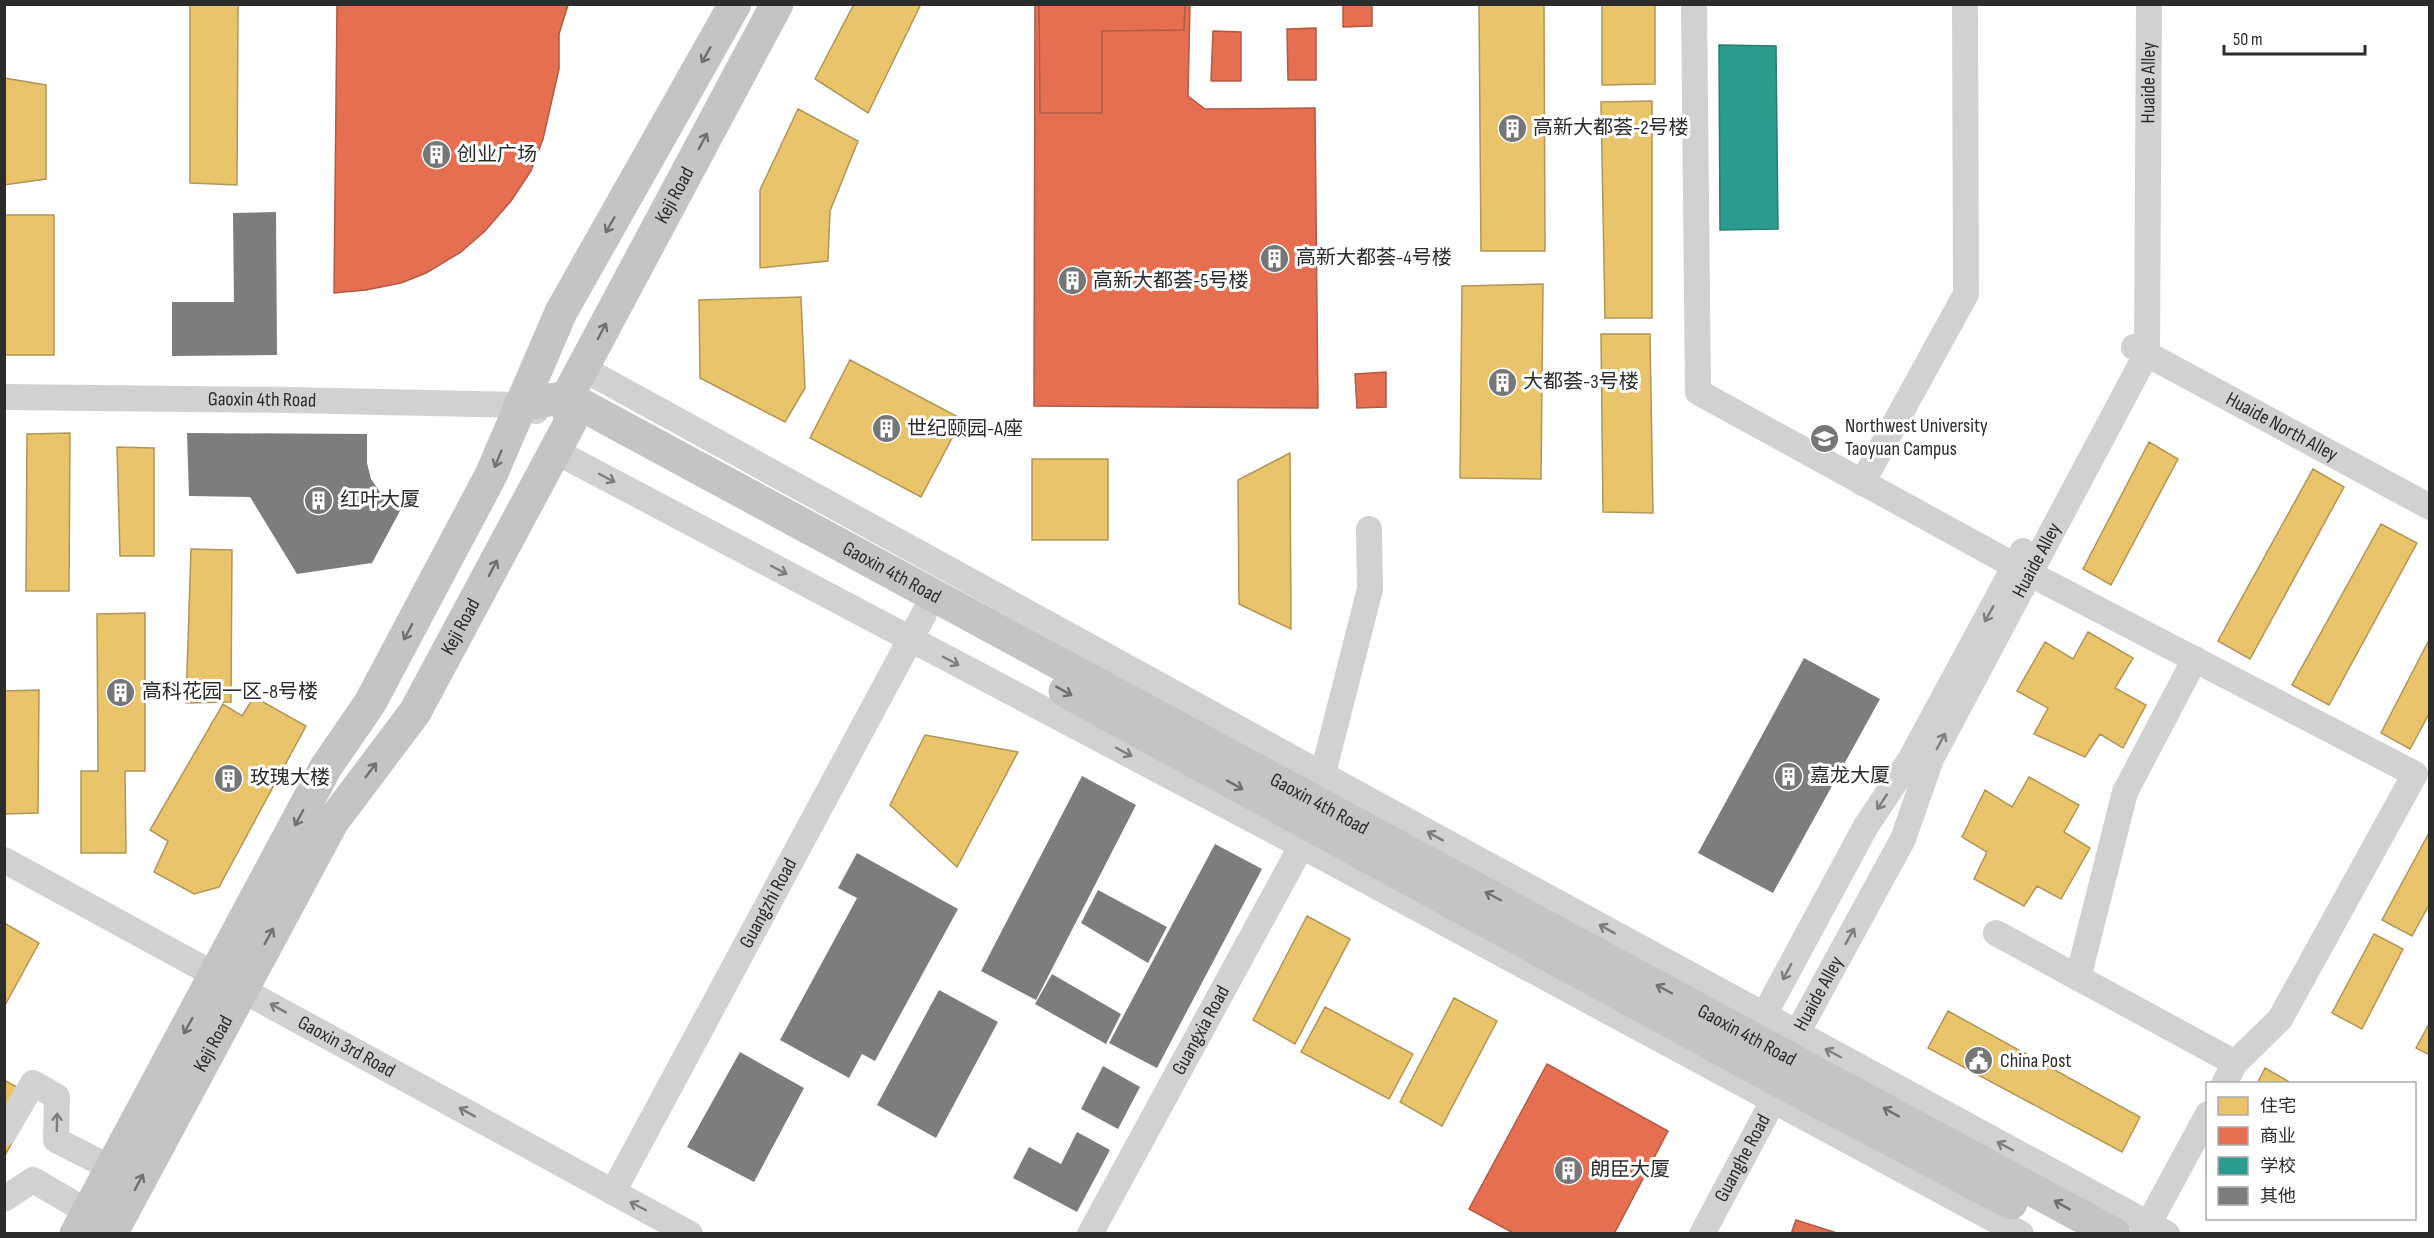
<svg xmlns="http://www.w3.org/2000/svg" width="2434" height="1238" viewBox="0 0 2434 1238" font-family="'Sofia Sans Condensed','Noto Sans SC',sans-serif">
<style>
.homes{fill:#e9c46a;stroke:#b09657;stroke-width:1.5}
.shops{fill:#e76f51;stroke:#af5b46;stroke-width:1.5}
.schools{fill:#2a9d8f;stroke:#2b7b71;stroke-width:1.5}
.building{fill:#7d7d7d}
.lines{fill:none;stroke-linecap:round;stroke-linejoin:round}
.minor{stroke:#d1d1d1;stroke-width:26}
.major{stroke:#c4c4c4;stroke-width:33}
.oneway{stroke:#707070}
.oneway2{stroke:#7e7e7e}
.labels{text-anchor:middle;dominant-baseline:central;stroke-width:6;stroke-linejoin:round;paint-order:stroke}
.street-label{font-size:20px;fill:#2c2c2c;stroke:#fff}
.poi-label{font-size:20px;fill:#2c2c2c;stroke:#fff;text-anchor:start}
</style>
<rect width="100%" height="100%" fill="#fff"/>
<path class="homes" d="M190,4H238L237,185L190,183Z
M854,4H921L868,113L815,79Z
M1479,4H1544L1545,251H1481Z
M1602,4H1655V84L1602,85Z
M4,78L46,85V179L4,185Z
M1652,101V318H1605L1601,102Z
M798,109L858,141L830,211L828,261L760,268V190Z
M1235,113L1309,114L1314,403H1242Z
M1106,158L1105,402L1037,403L1040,159Z
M4,215H54V355H4Z
M1543,284L1541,479L1460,478L1462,286Z
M801,297L805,388L785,422L700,378L699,300Z
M1601,334H1650L1653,513L1603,512Z
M850,360L962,419L921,497L810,438Z
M70,433L69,591H26L27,434Z
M2149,442L2178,459L2111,585L2083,569Z
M117,447L154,448V556H120Z
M1290,453L1291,629L1239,604L1238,480Z
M1032,459H1108V540H1032Z
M2313,469L2344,487L2250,659L2218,641Z
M2381,524L2417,543L2329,705L2292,685Z
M191,549L232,550L231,702L186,703Z
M145,613V771H125L126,853H81V771H98L97,614Z
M2088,632L2133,658L2115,688L2146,705L2123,748L2100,734L2085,757L2034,734L2048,708L2017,691L2045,642L2073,659Z
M2430,638V712L2410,749L2381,733Z
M39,690L38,813L4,814V691Z
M254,697L306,726L219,887L194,894L154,872L168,841L150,830L223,704L242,716Z
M925,735L1018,752L957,867L890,805Z
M2029,777L2079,805L2064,832L2090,848L2061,899L2037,886L2024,906L1974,879L1987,852L1962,837L1985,790L2012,807Z
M2430,831V903L2412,936L2382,920Z
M1307,916L1350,939L1295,1044L1253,1020Z
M4,923L39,943L4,1007Z
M2374,934L2403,949L2362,1029L2332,1013Z
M1454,998L1497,1021L1442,1126L1400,1102Z
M1325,1007L1413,1054L1389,1099L1301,1052Z
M1948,1011L2140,1117L2122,1152L1928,1048Z
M2430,1022V1055L2416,1048Z
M2265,1068L2293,1084H2257Z
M4,1080L37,1098L4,1157Z"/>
<path class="shops" d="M337,4L568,5L559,34V69L543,139L531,171L511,201L485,231L461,252L426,273L401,283L366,290L334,293Z
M1035,4H1190L1188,96L1205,109L1315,108L1318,408L1034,406Z
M1039,4H1185L1184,30L1102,31V113H1040Z
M1343,4H1372V26L1343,27Z
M1316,28V80H1288L1287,29Z
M1213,31L1241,32V81H1211Z
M1386,372V407L1357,408L1355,374Z
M1547,1064L1668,1131L1614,1234H1515L1469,1209Z
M1796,1220L1840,1234H1791Z"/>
<path class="schools" d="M1719,45L1776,46L1778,229L1720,230Z"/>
<path class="building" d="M276,212L277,355L172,356V302H234L233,213Z
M187,433L367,434V463L371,479L388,504L401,509L372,563L297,574L250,497L189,496Z
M1804,658L1880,699L1773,893L1698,853Z
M1082,776L1136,805L1036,1000L981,971Z
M1215,844L1262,869L1157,1068L1109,1043Z
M857,853L958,909L875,1061L862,1054L849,1078L780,1040L857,898L838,888Z
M1098,890L1167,927L1148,963L1081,923Z
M1052,974L1121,1014L1106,1044L1035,1004Z
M939,990L998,1022L936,1138L877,1105Z
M740,1052L804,1088L754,1182L687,1147Z
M1103,1066L1140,1087L1118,1129L1081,1109Z
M1077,1132L1110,1150L1077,1212L1013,1178L1029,1147L1061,1164Z"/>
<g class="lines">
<g class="minor">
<path d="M1694,4L1698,392L2015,566L2415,774L2280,1019L2235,1063L2224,1084"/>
<path id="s1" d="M2134,347L2430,507"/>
<path d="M582,368L1356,793L2167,1234"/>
<path id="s2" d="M4,397L290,400L520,405L536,411"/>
<path d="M555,451L1302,846L2021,1234"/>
<path d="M1862,483L1966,294L1965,4"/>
<path d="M1319,789L1370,589L1369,529"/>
<path id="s3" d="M4,860L690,1234"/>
<path d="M1996,933L2235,1063"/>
<path d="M2078,978L2125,792L2195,659"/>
<path d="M1756,1030L1866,826L1910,760L2023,551"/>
<path id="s4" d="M1789,1048L1903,839L1931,759L2147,353L2149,4"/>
<path d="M4,1133L33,1083L57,1097L56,1140L111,1168"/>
<path id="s5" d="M613,1192L924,614"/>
<path d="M4,1199L33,1180L88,1212"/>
<path id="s6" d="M1090,1234L1309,832"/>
<path id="s7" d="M1702,1234L1781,1086"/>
<path d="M2143,1234L2208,1114"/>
</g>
<g class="major">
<path id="s8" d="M520,405L567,397L2114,1234"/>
<path d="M1065,691L1783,1083L2011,1203"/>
<path d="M76,1234L326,767L370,703L491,475L561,312L735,4"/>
<path id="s9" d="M111,1234L333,821L415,712L570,423L567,397L777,4"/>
</g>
</g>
<defs><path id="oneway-shaft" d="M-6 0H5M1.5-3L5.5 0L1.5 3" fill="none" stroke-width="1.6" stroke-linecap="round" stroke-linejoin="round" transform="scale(1.5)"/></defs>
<g class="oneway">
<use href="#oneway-shaft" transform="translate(706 55) rotate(120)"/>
<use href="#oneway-shaft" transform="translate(703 141) rotate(-62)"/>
<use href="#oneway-shaft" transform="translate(610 225) rotate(120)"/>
<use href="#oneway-shaft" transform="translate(602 331) rotate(-62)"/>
<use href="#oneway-shaft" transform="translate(498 459) rotate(112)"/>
<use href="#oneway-shaft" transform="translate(493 568) rotate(-62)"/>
<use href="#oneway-shaft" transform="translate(408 632) rotate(118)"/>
<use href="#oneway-shaft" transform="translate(1064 691) rotate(29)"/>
<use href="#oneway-shaft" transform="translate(371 770) rotate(-53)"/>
<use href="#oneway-shaft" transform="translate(1235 785) rotate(29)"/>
<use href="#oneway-shaft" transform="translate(299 818) rotate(118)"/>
<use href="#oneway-shaft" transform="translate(1493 896) rotate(-152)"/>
<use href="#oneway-shaft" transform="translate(269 936) rotate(-61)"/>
<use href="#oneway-shaft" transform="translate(1664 989) rotate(-152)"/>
<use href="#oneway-shaft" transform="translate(188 1026) rotate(119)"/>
<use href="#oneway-shaft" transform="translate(1891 1112) rotate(-151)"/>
<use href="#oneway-shaft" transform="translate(139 1182) rotate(-62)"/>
<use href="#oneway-shaft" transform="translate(2062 1205) rotate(-151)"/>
</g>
<g class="oneway2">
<use href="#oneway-shaft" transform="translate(607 478) rotate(28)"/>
<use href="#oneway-shaft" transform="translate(779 570) rotate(28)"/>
<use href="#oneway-shaft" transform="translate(1989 614) rotate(119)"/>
<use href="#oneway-shaft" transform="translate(951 661) rotate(28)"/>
<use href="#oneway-shaft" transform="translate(1941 741) rotate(-62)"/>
<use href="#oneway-shaft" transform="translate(1124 752) rotate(28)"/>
<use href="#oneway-shaft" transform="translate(1882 802) rotate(123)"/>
<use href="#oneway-shaft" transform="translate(1435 836) rotate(-151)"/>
<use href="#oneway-shaft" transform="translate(1607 929) rotate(-151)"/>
<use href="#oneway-shaft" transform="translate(1850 936) rotate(-61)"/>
<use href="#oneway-shaft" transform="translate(1787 972) rotate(118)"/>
<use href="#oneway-shaft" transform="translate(278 1008) rotate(-151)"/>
<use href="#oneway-shaft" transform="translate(1833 1053) rotate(-152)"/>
<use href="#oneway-shaft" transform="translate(467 1112) rotate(-151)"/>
<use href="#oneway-shaft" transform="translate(57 1122) rotate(-89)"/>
<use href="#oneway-shaft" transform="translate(2005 1146) rotate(-152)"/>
<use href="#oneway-shaft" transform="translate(638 1206) rotate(-152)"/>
</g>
<defs>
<symbol id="building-disc" viewBox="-11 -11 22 22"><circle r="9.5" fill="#767676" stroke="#fff"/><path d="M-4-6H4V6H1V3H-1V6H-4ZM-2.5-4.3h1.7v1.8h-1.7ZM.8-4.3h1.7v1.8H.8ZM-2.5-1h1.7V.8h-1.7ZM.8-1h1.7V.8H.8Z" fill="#fff"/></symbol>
<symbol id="university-disc" viewBox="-11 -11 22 22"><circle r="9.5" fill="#767676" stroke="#fff"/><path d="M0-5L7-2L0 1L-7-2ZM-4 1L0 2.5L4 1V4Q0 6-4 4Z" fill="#fff"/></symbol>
<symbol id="civic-disc" viewBox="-11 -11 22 22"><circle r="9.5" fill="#767676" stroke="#fff"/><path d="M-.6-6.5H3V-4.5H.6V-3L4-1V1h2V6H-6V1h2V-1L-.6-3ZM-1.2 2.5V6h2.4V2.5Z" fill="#fff"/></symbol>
</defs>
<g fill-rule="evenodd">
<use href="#building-disc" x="1496" y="112" width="33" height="33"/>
<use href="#building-disc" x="420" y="138" width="33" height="33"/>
<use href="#building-disc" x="1258" y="242" width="33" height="33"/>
<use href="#building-disc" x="1056" y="264" width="33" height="33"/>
<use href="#building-disc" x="1486" y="366" width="33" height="33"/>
<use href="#building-disc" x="870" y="412" width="33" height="33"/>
<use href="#university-disc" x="1808" y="422" width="33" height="33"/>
<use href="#building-disc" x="302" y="484" width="33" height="33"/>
<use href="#building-disc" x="104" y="676" width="33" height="33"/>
<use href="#building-disc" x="1772" y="760" width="33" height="33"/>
<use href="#building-disc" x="212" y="762" width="33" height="33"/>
<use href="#civic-disc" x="1962" y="1044" width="33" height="33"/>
<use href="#building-disc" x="1552" y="1154" width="33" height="33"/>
</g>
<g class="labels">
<g class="street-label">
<text stroke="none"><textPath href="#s4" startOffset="1053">Huaide Alley</textPath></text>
<text stroke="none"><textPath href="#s9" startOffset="1188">Keji Road</textPath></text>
<text stroke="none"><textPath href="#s2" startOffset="258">Gaoxin 4th Road</textPath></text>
<text stroke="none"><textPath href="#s1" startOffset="168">Huaide North Alley</textPath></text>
<text stroke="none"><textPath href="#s4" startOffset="548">Huaide Alley</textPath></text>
<text stroke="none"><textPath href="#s8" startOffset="417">Gaoxin 4th Road</textPath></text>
<text stroke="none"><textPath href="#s9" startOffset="702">Keji Road</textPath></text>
<text stroke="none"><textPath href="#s8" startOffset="903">Gaoxin 4th Road</textPath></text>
<text stroke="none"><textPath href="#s5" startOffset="328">Guangzhi Road</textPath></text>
<text stroke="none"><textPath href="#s4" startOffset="62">Huaide Alley</textPath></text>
<text stroke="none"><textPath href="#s6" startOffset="232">Guangxia Road</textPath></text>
<text stroke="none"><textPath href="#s8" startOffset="1389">Gaoxin 4th Road</textPath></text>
<text stroke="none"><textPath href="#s9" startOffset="216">Keji Road</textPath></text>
<text stroke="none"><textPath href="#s3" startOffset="390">Gaoxin 3rd Road</textPath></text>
<text stroke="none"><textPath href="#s7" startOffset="86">Guanghe Road</textPath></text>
</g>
<g class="poi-label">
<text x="1533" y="128">高新大都荟-2号楼</text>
<text x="457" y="155">创业广场</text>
<text x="1296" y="258">高新大都荟-4号楼</text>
<text x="1093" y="281">高新大都荟-5号楼</text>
<text x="1523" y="382">大都荟-3号楼</text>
<text x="1845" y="426">Northwest University<tspan x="1845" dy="23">Taoyuan Campus</tspan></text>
<text x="907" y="429">世纪颐园-A座</text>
<text x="340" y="500">红叶大厦</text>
<text x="142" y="692">高科花园一区-8号楼</text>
<text x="1810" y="776">嘉龙大厦</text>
<text x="250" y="778">玫瑰大楼</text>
<text x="2000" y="1061">China Post</text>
<text x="1590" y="1170">朗臣大厦</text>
</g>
</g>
<rect width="2434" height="1238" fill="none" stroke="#2c2c2c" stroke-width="12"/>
<rect x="2206" y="1082" width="210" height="138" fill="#ffffff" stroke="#ababab" stroke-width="1.5"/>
<rect x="2218" y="1097" width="30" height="18" fill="#e9c46a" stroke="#ababab" stroke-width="1.5"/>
<text x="2260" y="1112" font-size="18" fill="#2c2c2c">住宅</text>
<rect x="2218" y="1127" width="30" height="18" fill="#e76f51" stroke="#ababab" stroke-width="1.5"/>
<text x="2260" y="1142" font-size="18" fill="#2c2c2c">商业</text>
<rect x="2218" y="1157" width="30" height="18" fill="#2a9d8f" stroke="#ababab" stroke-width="1.5"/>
<text x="2260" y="1172" font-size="18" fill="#2c2c2c">学校</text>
<rect x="2218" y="1187" width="30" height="18" fill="#7d7d7d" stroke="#ababab" stroke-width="1.5"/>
<text x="2260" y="1202" font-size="18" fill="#2c2c2c">其他</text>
<path d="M2224 45v9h141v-9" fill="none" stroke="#2c2c2c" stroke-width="3"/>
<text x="2233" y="45" font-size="18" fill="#2c2c2c" stroke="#ffffff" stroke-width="4.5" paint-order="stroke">50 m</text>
</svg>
